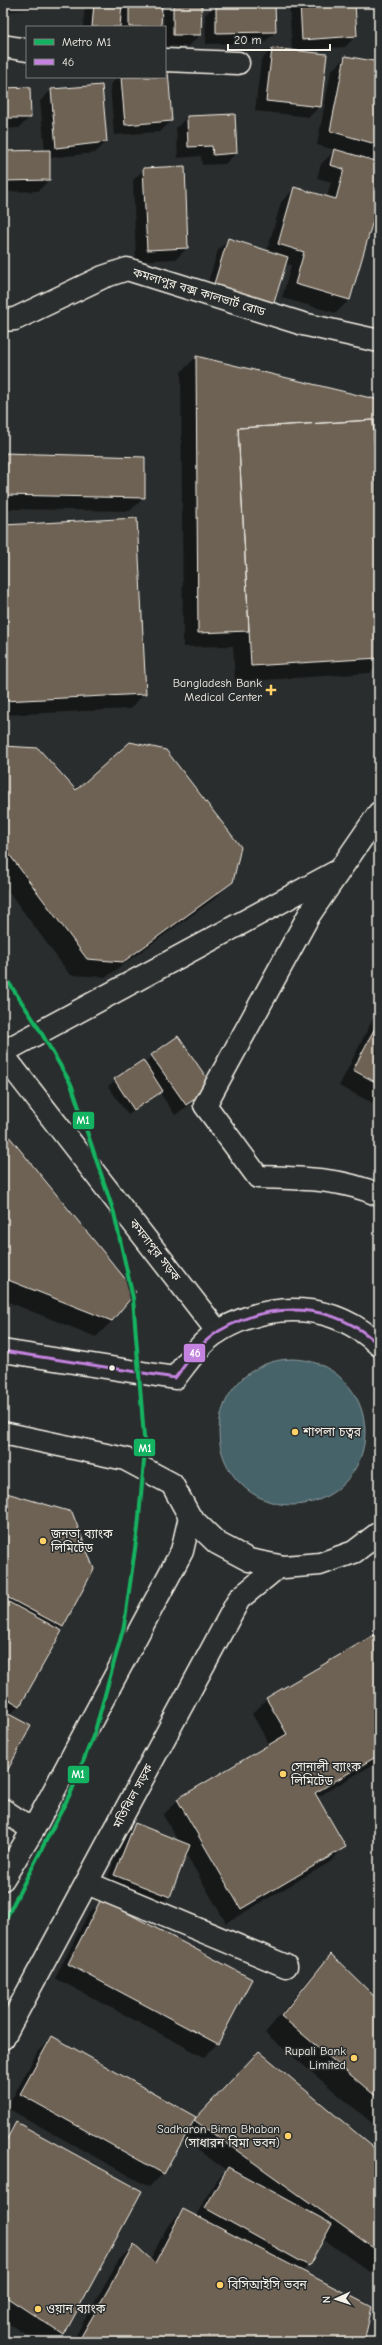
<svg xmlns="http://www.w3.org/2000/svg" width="382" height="2345" viewBox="0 0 382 2345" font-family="'Comic Neue','Noto Sans Bengali',sans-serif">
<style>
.water{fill:#47636b;stroke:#8c9c9d}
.shadow{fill:#0007}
.building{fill:#6e6255;stroke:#f4f1e8}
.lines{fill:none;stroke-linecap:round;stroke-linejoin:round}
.minor-casing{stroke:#f4f1e8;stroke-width:25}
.major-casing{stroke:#f4f1e8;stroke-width:25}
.minor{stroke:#2a2d2e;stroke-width:22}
.major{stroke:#2a2d2e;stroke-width:22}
.bus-1-casing{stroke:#2a2d2e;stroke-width:6}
.bus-1{stroke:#c483df;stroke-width:3}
.metro-1-casing{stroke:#2a2d2e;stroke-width:7}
.metro-1{stroke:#13b361;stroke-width:4}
.poi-dot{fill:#ffd166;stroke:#2a2d2e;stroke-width:1.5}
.bus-dot{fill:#f4f1e8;stroke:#2a2d2e;stroke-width:1.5}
.labels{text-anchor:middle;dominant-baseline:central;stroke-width:3;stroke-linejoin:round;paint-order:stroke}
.street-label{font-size:12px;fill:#f4f1e8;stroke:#2a2d2e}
.poi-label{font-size:12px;fill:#f4f1e8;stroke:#2a2d2e;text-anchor:start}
.line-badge{stroke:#2a2d2e;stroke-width:1.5}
.badge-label{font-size:11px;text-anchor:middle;font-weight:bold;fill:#fff}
</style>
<rect width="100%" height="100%" fill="#2a2d2e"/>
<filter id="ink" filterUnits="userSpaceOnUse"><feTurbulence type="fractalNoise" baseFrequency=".025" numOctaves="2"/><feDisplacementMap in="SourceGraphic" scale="8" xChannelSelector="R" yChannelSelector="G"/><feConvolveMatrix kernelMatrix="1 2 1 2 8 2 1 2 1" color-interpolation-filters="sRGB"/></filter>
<g filter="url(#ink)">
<path class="water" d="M219 1432a73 73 0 1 1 146 0a73 73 0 1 1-146 0Z"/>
<path class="shadow" d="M3,3H57L51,8L3,12Z
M85,3H161L160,27H83Z
M163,3H201L200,35L189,46H165Z
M274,3L275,32L264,43L206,44L205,15L216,4Z
M289,3H354L356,36L345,47L292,50L320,106L309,117L255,111L261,60L272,49L292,51Z
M345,57L379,84V196L349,300L336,313L282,298L291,265L285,264L203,298L218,250L229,239L267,251L281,202L295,188L327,197L331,182L317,178L321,164L335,150L317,145L331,71Z
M118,77H165L171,121L160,132L114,135L110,85Z
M3,89L30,117L19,128L3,129Z
M51,90L106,142L95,153L49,158V180L38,191L3,192V152L45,151L40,101Z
M187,117L236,153L225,164L202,165L201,156L178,158L176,128Z
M144,169L187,248L176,259L136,261L133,180Z
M196,357L379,401V664L370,673L235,682L233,646L183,647L181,372Z
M3,454L144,498L130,511L3,509Z
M3,526L145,693L130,709L3,715Z
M3,747L76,791L232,881L216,898L106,977L70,975L3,884Z
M379,1007V1106L339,1086Z
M152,1056L201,1097L175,1115L160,1093L128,1115L108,1086L143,1061L144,1063Z
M3,1131L112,1321L96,1337L3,1300Z
M3,1493L62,1626L19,1706L9,1715L3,1777Z
M379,1633V1761L316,1798L345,1847L330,1862L226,1923L186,1854L169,1896L158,1907L104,1886L124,1836L135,1825L178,1841L163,1815L178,1800L270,1746L252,1714L267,1699Z
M101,1901L218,2043L204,2057L55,1978L88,1914Z
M331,1956L379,2003V2129L265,2033L315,1972Z
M52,2038L192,2122L243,2068L379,2153V2264L370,2272L323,2239L308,2265L302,2272L363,2342H72L118,2261L134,2245L150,2260L167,2227L183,2210L195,2217L215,2182L226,2170L182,2139L163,2174L149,2187L7,2108L38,2051Z
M17,2123L140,2191L63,2335L56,2342H37L3,2320V2137Z"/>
<path class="building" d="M94,3H122L120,27H92Z
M129,3H162L161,27H129Z
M173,3H202L201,35H173Z
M216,3H275L276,32L216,33Z
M300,3H355L357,36L302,40Z
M272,48L327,54L321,107L266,101Z
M345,56L379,62V145L330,131Z
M165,70H168L172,121L125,125L121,77H165Z
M102,85L107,142L56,148L51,89Z
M30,87L31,118H3V88Z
M235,114L237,153L213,155L212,146L188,147L187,116Z
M334,149L379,162V200L350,300L295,284L304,252L278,244L294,187L336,199L344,169L330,165Z
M50,150V180L3,181V151Z
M185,166L188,248L147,250L143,168Z
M228,238L288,257L273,306L213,287Z
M196,356L379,400V526L373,420L238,428L249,631L198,633Z
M373,420L379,526V658L251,666L238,428Z
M3,453L145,457V498L3,495Z
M137,518L146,694L3,701V525Z
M130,742L166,750L241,847L233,882L123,962L87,959L3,846V746L38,748L76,790Z
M379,1020V1084L353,1070Z
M178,1036L213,1087L186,1105L151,1055Z
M143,1060L163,1091L134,1110L114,1079Z
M3,1129L136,1292L112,1321L3,1278Z
M3,1492L72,1512L94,1569L63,1627L3,1595Z
M3,1599L62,1631L20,1706L3,1696Z
M379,1632V1755L315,1793L346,1847L241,1909L177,1799L287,1734L266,1698Z
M3,1711L31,1726L3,1779Z
M135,1823L190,1845L170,1897L114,1875Z
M101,1899L252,1979L218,2044L68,1964Z
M331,1954L379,2001V2099L281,2016Z
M52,2036L196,2117L164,2174L20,2094Z
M259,2051L379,2152V2252L194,2120Z
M16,2122L142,2191L64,2335L3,2295V2146Z
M228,2167L332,2224L309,2266L205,2208Z
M183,2209L372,2307L364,2342H78L134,2244L155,2263Z"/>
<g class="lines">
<defs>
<path id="minor" d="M3,46L27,50
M165,60L238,63
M3,320L15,319L103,277L127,269L303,324L379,341
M379,813L309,915L205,1105L258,1177C299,1178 341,1178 379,1195
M3,1052L336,872
M3,1055L218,1332
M3,1810L33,1830
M87,1883L286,1966"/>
<path id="major" d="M3,1351L175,1378C188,1361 201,1342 219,1331C272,1300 334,1302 379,1345
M3,1433L125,1459L172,1484L190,1517L217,1543L249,1560L284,1567L320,1564L354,1552L379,1533
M3,1879L33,1830L182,1551L190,1517
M3,2038L239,1599L279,1566"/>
</defs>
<use href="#minor" class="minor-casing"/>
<use href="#major" class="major-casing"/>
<use href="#minor" class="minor"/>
<use href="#major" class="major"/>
<defs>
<path id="bus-1" d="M3,1351L175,1378C188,1361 201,1342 219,1331C272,1300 334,1302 379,1345"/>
</defs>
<use href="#bus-1" class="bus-1-casing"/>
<use href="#bus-1" class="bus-1"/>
<defs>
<path id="metro-1" d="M3,974L35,1022L71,1084L114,1213L133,1298L145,1450L138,1528L124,1626L95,1731L72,1790L3,1924"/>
</defs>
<use href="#metro-1" class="metro-1-casing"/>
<use href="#metro-1" class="metro-1"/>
</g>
</g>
<g class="poi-dot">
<path d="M269 684h4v4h4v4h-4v4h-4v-4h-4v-4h4z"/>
<circle cx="295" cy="1432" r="4"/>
<circle cx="43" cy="1541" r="4"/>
<circle cx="283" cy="1774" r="4"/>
<circle cx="354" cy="2058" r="4"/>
<circle cx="288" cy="2136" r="4"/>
<circle cx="220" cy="2285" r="4"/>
<circle cx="38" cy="2309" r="4"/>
</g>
<circle class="bus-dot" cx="112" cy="1368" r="3.5"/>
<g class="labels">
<g class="street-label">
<text transform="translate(199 292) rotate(17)">কমলাপুর বক্স কালভার্ট রোড</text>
<text transform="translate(155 1250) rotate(52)">কমলাপুর সড়ক</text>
<text transform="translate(133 1796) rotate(-62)">মতিঝিল সড়ক</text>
</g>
<g class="poi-label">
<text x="262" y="683" text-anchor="end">Bangladesh Bank<tspan x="262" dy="14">Medical Center</tspan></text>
<text x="303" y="1432">শাপলা চত্বর</text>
<text x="51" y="1534">জনতা ব্যাংক<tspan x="51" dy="14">লিমিটেড</tspan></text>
<text x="291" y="1767">সোনালী ব্যাংক<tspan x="291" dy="14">লিমিটেড</tspan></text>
<text x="346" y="2051" text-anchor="end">Rupali Bank<tspan x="346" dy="14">Limited</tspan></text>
<text x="280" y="2129" text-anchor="end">Sadharon Bima Bhaban<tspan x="280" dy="14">(সাধারন বিমা ভবন)</tspan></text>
<text x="228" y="2285">বিসিআইসি ভবন</text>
<text x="46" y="2309">ওয়ান ব্যাংক</text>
</g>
</g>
<g class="line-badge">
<rect x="72" y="1111" width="23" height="19" rx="4" fill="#13b361"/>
<rect x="183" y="1343" width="23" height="20" rx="4" fill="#c483df"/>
<rect x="133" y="1438" width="23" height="19" rx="4" fill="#13b361"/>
<rect x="67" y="1765" width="23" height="19" rx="4" fill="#13b361"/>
</g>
<g class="badge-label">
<text x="83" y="1124">M1</text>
<text x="195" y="1357">46</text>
<text x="145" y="1452">M1</text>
<text x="78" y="1778">M1</text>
</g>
<rect width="382" height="2345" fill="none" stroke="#2a2d2e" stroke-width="16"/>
<rect x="8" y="8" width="366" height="2329" fill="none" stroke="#f4f1e8" stroke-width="1.5" filter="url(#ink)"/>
<rect x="26" y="26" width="140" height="52" fill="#2a2d2e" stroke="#7b7b78"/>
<rect x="34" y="39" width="20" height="6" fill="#13b361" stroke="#7b7b78"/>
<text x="62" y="46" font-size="12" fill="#f4f1e8">Metro M1</text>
<rect x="34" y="59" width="20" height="6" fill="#c483df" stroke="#7b7b78"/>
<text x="62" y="66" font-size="12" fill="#f4f1e8">46</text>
<g transform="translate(336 2299) rotate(267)" stroke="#2a2d2e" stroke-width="3" paint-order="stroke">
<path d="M0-3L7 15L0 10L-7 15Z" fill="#f4f1e8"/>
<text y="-6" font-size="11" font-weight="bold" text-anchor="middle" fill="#f4f1e8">N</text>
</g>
<path d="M228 44v6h102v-6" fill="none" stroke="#f4f1e8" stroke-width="2"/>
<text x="234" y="44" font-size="12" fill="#f4f1e8" stroke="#2a2d2e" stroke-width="3" paint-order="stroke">20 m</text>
</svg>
